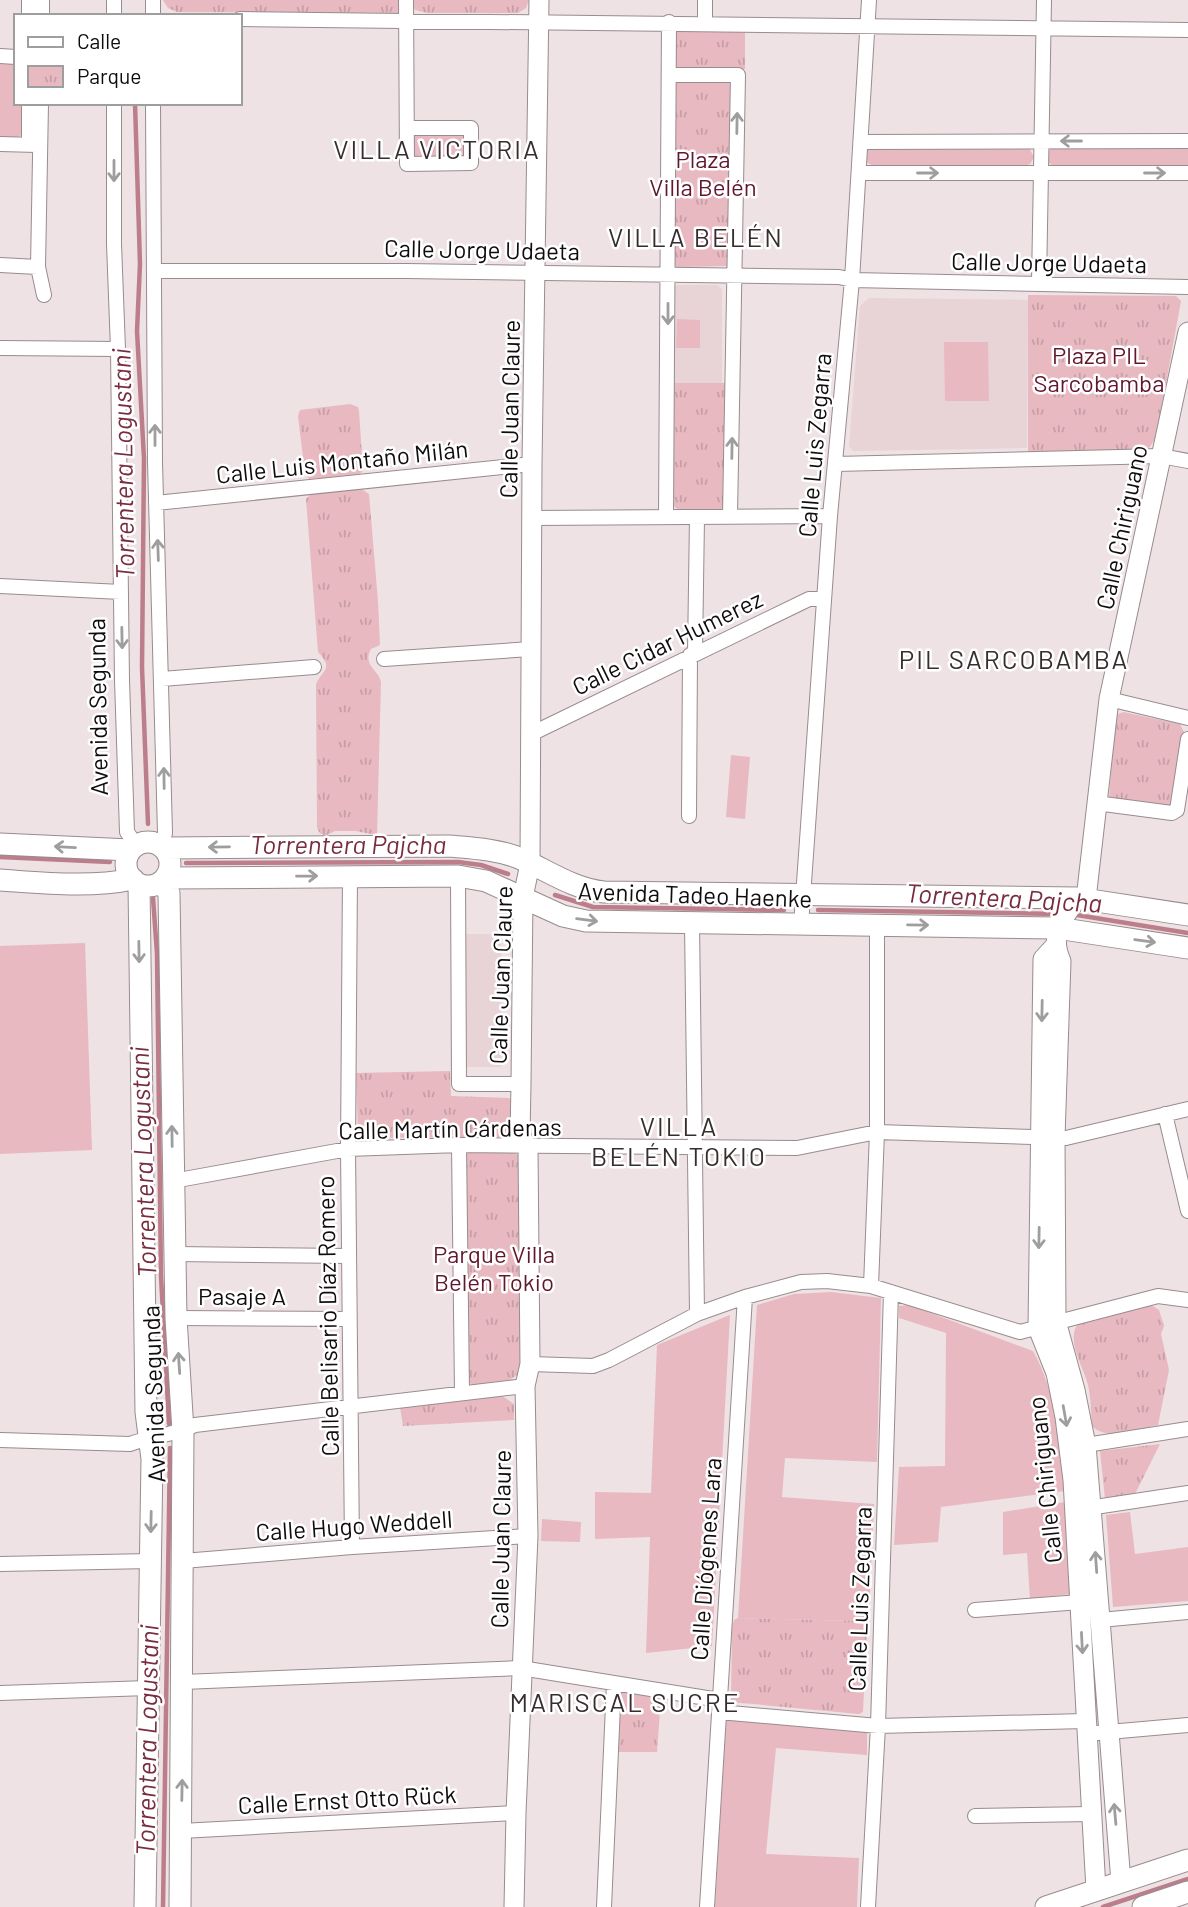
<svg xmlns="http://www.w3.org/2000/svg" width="1188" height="1907" viewBox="0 0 1188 1907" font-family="Barlow,sans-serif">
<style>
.built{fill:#e8d3d7}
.grass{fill:#e8b9c1}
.park{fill:url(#park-tufts)}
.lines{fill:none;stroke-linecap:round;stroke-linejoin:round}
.stream{stroke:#bb7e8a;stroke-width:4.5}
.minor-casing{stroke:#978c8e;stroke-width:16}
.tertiary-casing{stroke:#978c8e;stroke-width:21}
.secondary-casing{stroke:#978c8e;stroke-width:23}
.minor{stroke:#fff;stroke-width:14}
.tertiary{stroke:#fff;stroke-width:19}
.secondary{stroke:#fff;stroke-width:21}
.oneway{stroke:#9f9e9e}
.labels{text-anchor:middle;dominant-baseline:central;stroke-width:5;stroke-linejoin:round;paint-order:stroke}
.park-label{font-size:24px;fill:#61172e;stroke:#fff}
.street-label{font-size:24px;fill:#100c0d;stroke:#fff}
.neighbourhood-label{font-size:26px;letter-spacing:2px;fill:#352d2e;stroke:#fff}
.water-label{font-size:26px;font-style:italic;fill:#782c40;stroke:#fff}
</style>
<defs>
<pattern id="park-tufts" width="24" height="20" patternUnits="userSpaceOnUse" patternTransform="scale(1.75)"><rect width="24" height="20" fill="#e8b9c1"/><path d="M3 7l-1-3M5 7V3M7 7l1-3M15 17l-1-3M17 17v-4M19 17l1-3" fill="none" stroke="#c69ea5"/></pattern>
</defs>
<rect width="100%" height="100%" fill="#eee2e4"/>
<path class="built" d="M678,285H717L722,289V383H674V287Z
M869,298L1028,300L1027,448L853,451L849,446L860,306Z
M466,934H501V1067H466Z"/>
<path class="grass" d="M0,61L16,63V103H24L22,135L12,139H0Z
M1053,147H1188V169L1053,167L1047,160L1048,152Z
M865,148H1029L1034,157L1030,164L1022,167L873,166L865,161Z
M677,319L700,320V348H676Z
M944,342H988L989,401H945Z
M731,755L750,757L745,819L726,817Z
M85,943L92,1150L0,1154V946Z
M831,1292L881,1298L877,1462L785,1458L782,1497L874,1504L869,1614L860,1621L738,1618L757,1305L794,1294Z
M909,1305L1033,1351C1057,1394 1060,1442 1065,1491L941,1507L938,1542L894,1545L899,1467L945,1466L946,1333L899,1318V1306Z
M730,1315L712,1646L646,1653L650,1537L595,1539V1492L651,1493L657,1345Z
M1065,1502L1070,1594L1030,1599L1027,1553L1003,1555V1512Z
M1130,1512L1135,1554L1188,1547V1601L1113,1607L1106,1515Z
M542,1519L581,1522L580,1542L541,1541Z
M726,1719L867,1731V1755L776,1748L766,1854L859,1858L857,1907H715Z"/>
<path class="park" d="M163,0H400L401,13L177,12L168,8Z
M411,0H529L526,8L518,13H427L415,10Z
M677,31H745V69L676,68L674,65V34Z
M678,81H730L732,83L729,266L677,267L673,264L675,84Z
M461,133L464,135L467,152L463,158H413V136L416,134Z
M1028,295L1176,296L1181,301L1156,438L1149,448L1142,451L1028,452Z
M670,383H729L723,508L719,510L677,509L671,503Z
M350,404L358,407L359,411L363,471L357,476L309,479L305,474L298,416L300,410Z
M360,488L369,494L378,601L380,645L371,649C362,665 378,669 381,682L377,835L355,831H335L325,836L319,832L317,827L316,684C323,669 334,669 318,652L306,499L311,494Z
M1123,712L1180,724L1184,732L1170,809L1109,798L1115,719L1118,714Z
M450,1071L451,1096L509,1098L512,1102L511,1132L507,1137L362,1138L358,1134L356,1073Z
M469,1152L514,1153L521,1156L524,1161L520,1373L510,1380L472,1385L469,1382L466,1155Z
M1150,1304L1159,1310L1164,1326L1161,1334L1169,1370L1158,1425C1137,1429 1108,1442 1092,1426C1091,1413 1091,1398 1088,1385C1083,1365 1064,1339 1080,1321Z
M501,1395L514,1404V1420L403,1426L400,1407Z
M1160,1444L1135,1494L1105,1499L1100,1451Z
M738,1618L860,1621L867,1627L863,1712L859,1714L731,1702L732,1627L734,1620Z
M622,1690L661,1698L657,1752H618Z"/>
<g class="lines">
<path class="stream" d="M135,103L140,264L137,331L144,459L142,667L148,824
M0,857L110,862
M186,863L458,862L481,865L508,874
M555,895L593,907L784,910
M153,898L157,953L161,1276L169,1424
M818,910L1059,914
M1071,914L1188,933
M163,1907L170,1448
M1103,1907L1188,1879"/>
<defs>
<path id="minor" d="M29,0V16
M42,0V16
M406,0L407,164L471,163V128H408
M114,16V0
M153,16V0
M240,19L1188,30
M705,23V0
M0,56L16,57
M670,75H738L730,516
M41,103L38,267L44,295
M114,103V244L118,349L122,680L127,832L136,845
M153,103L155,462L165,833L162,845
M862,142L1188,141
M0,144L37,145
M29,145V103
M860,173H1188
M0,265L38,267
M154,271H406L839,277L852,280L1188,287
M1039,284L1044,0
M0,348L118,349
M836,464L1161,456L1188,461
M156,503L532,464
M666,517L669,22
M532,518L830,516
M0,586L121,592
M695,653L697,517
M384,659L531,649
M162,679L314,667
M1109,699L1188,718
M531,734L809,599H824
M1096,803L1172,813L1177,810L1188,739
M689,816L690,655
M350,875L348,1149L352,1547
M458,876L459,1084H521
M692,923L697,1314
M801,925L830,516L852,280L869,0
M1165,1114L1188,1211
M459,1145L462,1392
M173,1181L348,1149L459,1145L797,1148L877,1132L1066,1138L1188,1109
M175,1254L349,1256
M871,1286L877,1132V925
M176,1318L349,1319
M530,1364L593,1366L609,1360L697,1314L745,1297L801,1282L827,1281L871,1286L1020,1332L1158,1296L1188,1300
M0,1440L130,1444C151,1436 175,1435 195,1425L525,1386
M1086,1445L1188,1429
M1082,1509L1188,1493
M183,1561L352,1547L528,1536
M0,1564L151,1561
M975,1610L1080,1602
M1100,1620L1188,1612
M183,1682L521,1668L719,1700
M0,1693L148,1688
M719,1712L878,1726L1085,1721
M1086,1734L1188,1725
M975,1816L1091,1814
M181,1831L516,1813
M604,1907L614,1683
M707,1907L745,1297
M868,1907L878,1726L891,1292"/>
<path id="tertiary" d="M1077,898C1062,921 1049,934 1061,961L1055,1137L1056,1321L1075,1390L1086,1445L1121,1882
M1086,899L1109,699L1188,332
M1054,947L1043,959L1038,1328L1056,1373L1065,1417L1073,1480L1096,1890
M514,1907L516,1813L528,1536L525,1386L530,1364L528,1148L520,1135L521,1084L523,897L530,864L532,464L539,0"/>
<path id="secondary" d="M126 864a22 22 0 1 1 44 0a22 22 0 1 1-44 0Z
M0,844L130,850
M165,848L449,846C472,848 497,849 519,858C547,870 573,889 604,892L1077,898L1188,915
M165,878L458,876L486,881L563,916L586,921L1057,928L1188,948
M0,880C44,883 90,888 133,879
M161,882L169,893L176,1318L183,1431L180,1907
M139,884L146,1412L152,1459L145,1907
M1046,1907L1188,1860
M1143,1907L1188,1892"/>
</defs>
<use href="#minor" class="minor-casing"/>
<use href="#tertiary" class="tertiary-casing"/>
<use href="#secondary" class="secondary-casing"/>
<use href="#minor" class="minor"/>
<use href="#tertiary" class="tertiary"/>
<use href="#secondary" class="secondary"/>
</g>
<defs><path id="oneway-shaft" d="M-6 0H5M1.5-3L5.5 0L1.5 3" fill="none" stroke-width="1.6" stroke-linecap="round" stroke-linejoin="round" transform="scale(1.75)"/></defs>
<g class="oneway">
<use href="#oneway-shaft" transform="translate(737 123) rotate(-89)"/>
<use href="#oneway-shaft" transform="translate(1071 141) rotate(180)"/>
<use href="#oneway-shaft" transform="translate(114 171) rotate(90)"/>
<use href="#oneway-shaft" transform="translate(928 173)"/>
<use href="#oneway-shaft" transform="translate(1155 173)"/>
<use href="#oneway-shaft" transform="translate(668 314) rotate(90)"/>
<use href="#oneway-shaft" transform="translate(155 435) rotate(-90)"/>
<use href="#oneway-shaft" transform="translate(732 448) rotate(-89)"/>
<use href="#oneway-shaft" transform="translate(158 550) rotate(-92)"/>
<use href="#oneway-shaft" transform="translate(122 638) rotate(89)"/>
<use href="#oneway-shaft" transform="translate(164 778) rotate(-91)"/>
<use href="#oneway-shaft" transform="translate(65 847) rotate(-177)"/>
<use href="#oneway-shaft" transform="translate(219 847) rotate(179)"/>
<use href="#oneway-shaft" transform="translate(307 876) rotate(-1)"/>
<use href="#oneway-shaft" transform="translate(587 920) rotate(7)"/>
<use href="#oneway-shaft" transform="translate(918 925) rotate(1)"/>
<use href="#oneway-shaft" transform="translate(1145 941) rotate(8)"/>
<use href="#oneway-shaft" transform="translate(139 952) rotate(89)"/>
<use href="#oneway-shaft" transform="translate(1042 1011) rotate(91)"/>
<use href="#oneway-shaft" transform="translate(172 1136) rotate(-91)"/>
<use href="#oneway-shaft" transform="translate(1039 1238) rotate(91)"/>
<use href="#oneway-shaft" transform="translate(179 1363) rotate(-94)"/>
<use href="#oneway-shaft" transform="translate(1065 1416) rotate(80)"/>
<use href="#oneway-shaft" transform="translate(151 1522) rotate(91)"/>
<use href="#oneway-shaft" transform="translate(1096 1562) rotate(-94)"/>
<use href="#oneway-shaft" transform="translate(1082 1643) rotate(87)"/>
<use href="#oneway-shaft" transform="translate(182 1790) rotate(-89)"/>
<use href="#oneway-shaft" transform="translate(1115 1814) rotate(-95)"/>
</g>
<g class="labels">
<g class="park-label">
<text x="703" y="158">Plaza<tspan x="703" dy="28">Villa Belén</tspan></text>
<text x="1099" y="354">Plaza PIL<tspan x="1099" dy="28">Sarcobamba</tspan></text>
<text x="494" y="1253">Parque Villa<tspan x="494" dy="28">Belén Tokio</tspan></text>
</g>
<g class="street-label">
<text transform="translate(482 249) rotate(1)">Calle Jorge Udaeta</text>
<text transform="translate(1049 262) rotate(1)">Calle Jorge Udaeta</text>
<text transform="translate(509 409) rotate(-89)">Calle Juan Claure</text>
<text transform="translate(814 445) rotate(-85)">Calle Luis Zegarra</text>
<text transform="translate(342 461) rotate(-6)">Calle Luis Montaño Milán</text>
<text transform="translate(1121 527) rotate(-78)">Calle Chiriguano</text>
<text transform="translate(667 642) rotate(-26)">Calle Cidar Humerez</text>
<text transform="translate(97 707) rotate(-91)">Avenida Segunda</text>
<text transform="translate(695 894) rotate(2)">Avenida Tadeo Haenke</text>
<text transform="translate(500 975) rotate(-88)">Calle Juan Claure</text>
<text transform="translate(450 1128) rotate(-1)">Calle Martín Cárdenas</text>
<text x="242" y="1295">Pasaje A</text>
<text transform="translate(327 1316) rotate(-91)">Calle Belisario Díaz Romero</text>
<text transform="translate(153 1394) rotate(-92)">Avenida Segunda</text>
<text transform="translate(1044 1480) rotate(-96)">Calle Chiriguano</text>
<text transform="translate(354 1525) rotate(-4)">Calle Hugo Weddell</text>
<text transform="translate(500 1539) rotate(-89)">Calle Juan Claure</text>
<text transform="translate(705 1559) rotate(-86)">Calle Diógenes Lara</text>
<text transform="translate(859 1599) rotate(-88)">Calle Luis Zegarra</text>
<text transform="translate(347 1799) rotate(-3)">Calle Ernst Otto Rück</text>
</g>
<g class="neighbourhood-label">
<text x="437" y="148">VILLA VICTORIA</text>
<text x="696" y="236">VILLA BELÉN</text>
<text x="1014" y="658">PIL SARCOBAMBA</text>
<text x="679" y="1125">VILLA<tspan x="679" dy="30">BELÉN TOKIO</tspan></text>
<text x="625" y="1701">MARISCAL SUCRE</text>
</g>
<g class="water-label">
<text transform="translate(122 464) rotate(-91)">Torrentera Logustani</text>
<text x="348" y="843">Torrentera Pajcha</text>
<text transform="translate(1004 897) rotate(3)">Torrentera Pajcha</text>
<text transform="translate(142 1162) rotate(-92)">Torrentera Logustani</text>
<text transform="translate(146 1740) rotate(-89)">Torrentera Logustani</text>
</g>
</g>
<rect x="14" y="14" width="228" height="91" fill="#ffffff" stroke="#9f9e9e" stroke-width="2"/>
<rect x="28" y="37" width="35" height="10" fill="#ffffff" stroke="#9f9e9e" stroke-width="2"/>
<text x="77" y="49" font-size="21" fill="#100c0d">Calle</text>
<rect x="28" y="66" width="35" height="21" fill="url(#park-tufts)" stroke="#9f9e9e" stroke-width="2"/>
<text x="77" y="84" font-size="21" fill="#100c0d">Parque</text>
</svg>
